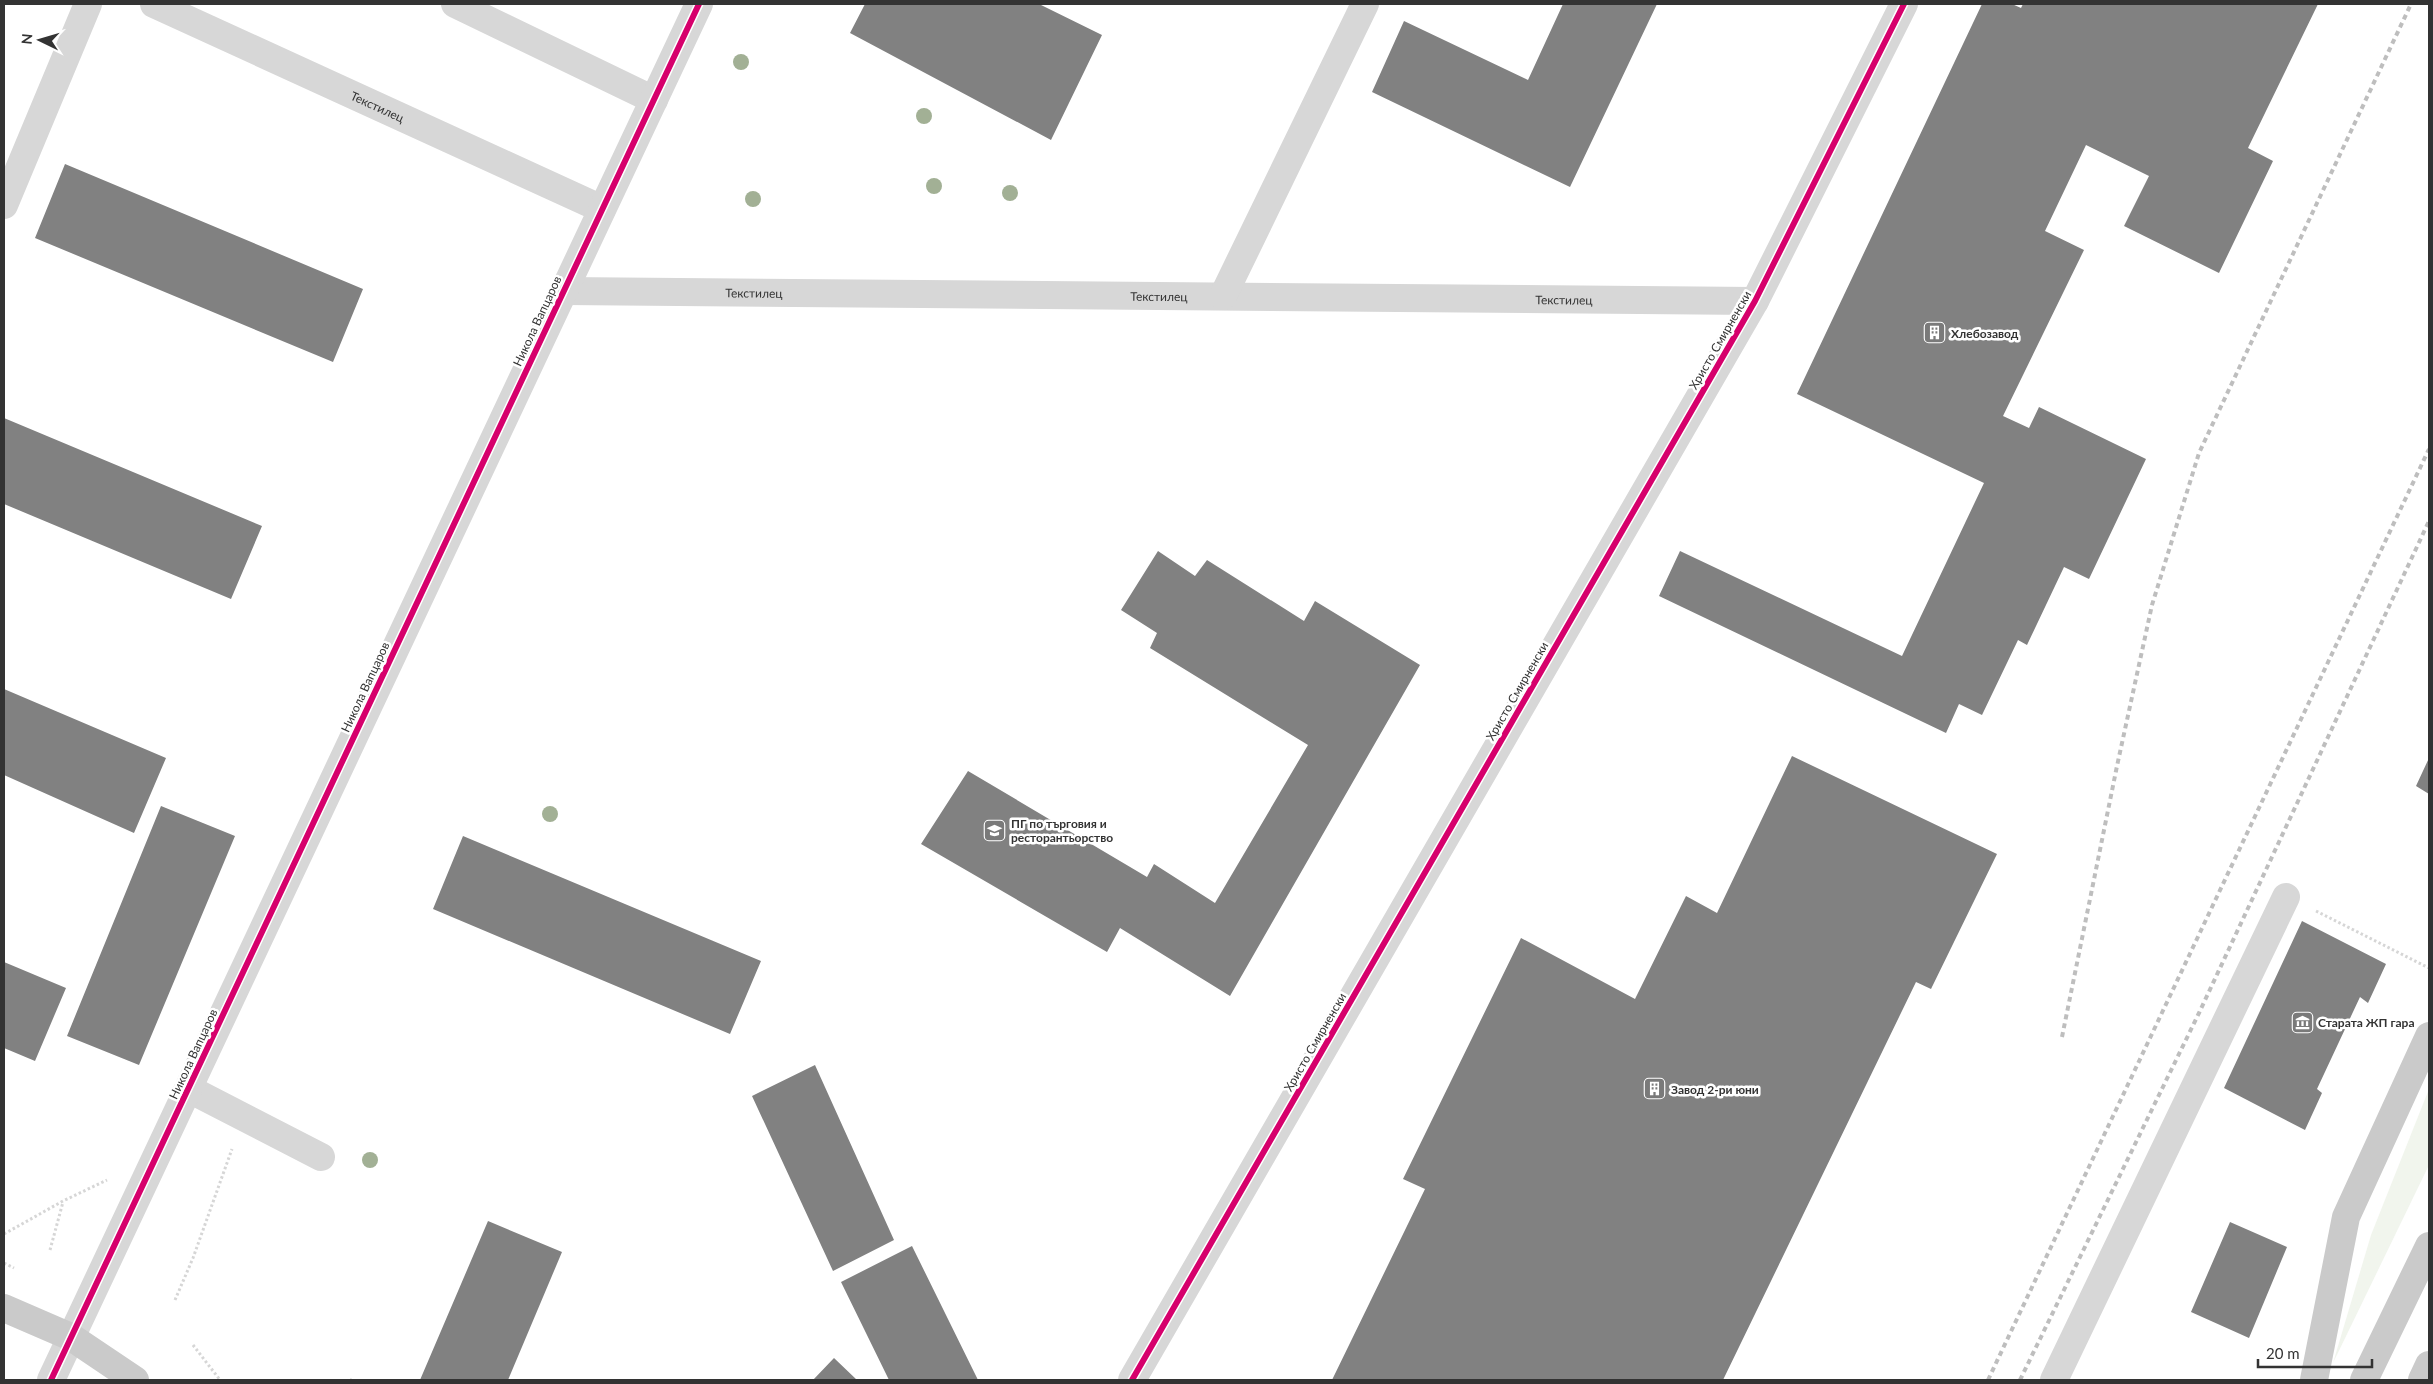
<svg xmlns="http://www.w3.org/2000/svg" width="2433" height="1384" viewBox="0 0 2433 1384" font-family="Lato,sans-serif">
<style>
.grass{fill:#f1f5ed}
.building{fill:#818181}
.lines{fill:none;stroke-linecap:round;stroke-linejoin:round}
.path{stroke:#d6d6d6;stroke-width:3;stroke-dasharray:2.5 2.5;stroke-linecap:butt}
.minor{stroke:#d7d7d7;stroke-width:28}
.major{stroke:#cacaca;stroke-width:28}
.rail{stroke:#bebebe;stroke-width:4;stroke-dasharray:5 4;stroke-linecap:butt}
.cycleway-casing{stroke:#fff;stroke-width:9}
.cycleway{stroke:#d6006c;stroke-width:6}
.tree{fill:#a2b095}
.labels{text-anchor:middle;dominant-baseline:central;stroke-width:5;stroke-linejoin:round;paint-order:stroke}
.street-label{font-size:12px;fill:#333;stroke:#fff}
.poi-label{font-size:12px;font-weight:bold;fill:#333;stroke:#fff;text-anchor:start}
</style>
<rect width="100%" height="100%" fill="#fff"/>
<path class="grass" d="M2429,1089V1165L2333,1363L2371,1235Z"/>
<path class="building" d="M865,4H1039L1102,35L1051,140L850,33Z
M1563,4H1657L1570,187L1372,92L1404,21L1528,80Z
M1982,4H2012L2021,8L2023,4H2318L2248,148L2273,161L2219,273L2124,226L2149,176L2086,145L2045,231L2084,250L2003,416L2029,428L2039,407L2146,459L2089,579L2064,567L2027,645L2018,640L1982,715L1959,704L1946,733L1659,596L1680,551L1902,656L1984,483L1797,394Z
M65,164L363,289L333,362L35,238Z
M4,418L262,526L231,599L4,504Z
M1158,551L1195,576L1207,560L1304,621L1315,601L1420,665L1230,996L1120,928L1107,952L921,844L968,771L1147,877L1154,864L1215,903L1308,745L1150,648L1157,633L1121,610Z
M4,689L166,758L134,833L4,775Z
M1792,756L1997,854L1931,989L1916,982L1723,1380H1332L1425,1189L1403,1179L1521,938L1635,999L1686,896L1717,913Z
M2429,758V794L2416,786Z
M161,806L235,836L139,1065L67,1036Z
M463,836L761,961L730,1034L433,909Z
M2302,921L2386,964L2368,1003L2360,997L2317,1089L2322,1093L2305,1130L2224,1088Z
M4,962L66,988L35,1061L4,1048Z
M815,1065L894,1240L833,1271L752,1096Z
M488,1221L562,1252L508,1380H420Z
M2230,1222L2287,1247L2249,1338L2191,1312Z
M912,1246L978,1380H889L841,1282Z
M834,1358L857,1380H813Z"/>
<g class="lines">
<path class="path" d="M2316,911L2429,968
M4,1234L63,1201L107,1180
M50,1250L63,1202
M4,1263L14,1268
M175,1300L193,1258L232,1149
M193,1345L220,1380
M351,1380L352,1379"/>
<g class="minor">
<path id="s1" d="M154,4L602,209"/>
<path d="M455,4L654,100"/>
<path d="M4,205L88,4"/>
<path id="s2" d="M564,291L1755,301"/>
<path d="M1223,296L1365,4"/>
<path d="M189,1089L321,1157"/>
<path d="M51,1380L699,4"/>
<path d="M1132,1380L1755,301L1904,4"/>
<path d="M2054,1380L2286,897"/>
</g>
<path class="major" d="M4,1308L71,1337L135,1380
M2314,1380L2346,1217L2429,1036
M2364,1380L2429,1246
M2422,1380L2429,1365"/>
<path class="rail" d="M2062,1037L2117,766L2152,605L2199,453L2411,4
M1988,1380L2429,449
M2020,1380L2199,1013L2429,521"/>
<defs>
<path id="cycleway" d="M51,1380L699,4
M1132,1380L1755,301L1904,4"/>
</defs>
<use href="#cycleway" class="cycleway-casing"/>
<use href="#cycleway" class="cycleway"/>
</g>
<g class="tree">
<circle cx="741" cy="62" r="8"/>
<circle cx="924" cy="116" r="8"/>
<circle cx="934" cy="186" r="8"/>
<circle cx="1010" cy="193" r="8"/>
<circle cx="753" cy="199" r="8"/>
<circle cx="550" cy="814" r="8"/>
<circle cx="370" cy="1160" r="8"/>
</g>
<defs>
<symbol id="building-square" viewBox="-11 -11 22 22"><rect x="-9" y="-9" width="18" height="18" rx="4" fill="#7a7a7a" stroke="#fff"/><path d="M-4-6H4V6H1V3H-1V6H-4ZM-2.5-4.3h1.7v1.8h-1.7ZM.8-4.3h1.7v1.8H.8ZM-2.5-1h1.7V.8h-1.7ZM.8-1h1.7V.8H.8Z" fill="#fff"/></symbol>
<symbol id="school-square" viewBox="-11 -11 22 22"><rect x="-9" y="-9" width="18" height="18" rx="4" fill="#7a7a7a" stroke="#fff"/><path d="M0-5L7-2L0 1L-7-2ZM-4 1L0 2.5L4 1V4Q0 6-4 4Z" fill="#fff"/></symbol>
<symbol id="museum-square" viewBox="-11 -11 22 22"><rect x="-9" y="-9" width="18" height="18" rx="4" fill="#7a7a7a" stroke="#fff"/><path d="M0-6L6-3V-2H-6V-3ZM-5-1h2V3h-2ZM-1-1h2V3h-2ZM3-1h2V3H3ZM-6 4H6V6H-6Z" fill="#fff"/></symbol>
</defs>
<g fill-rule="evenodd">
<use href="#building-square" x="1922" y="320" width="25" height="25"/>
<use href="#school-square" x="982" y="818" width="25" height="25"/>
<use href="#museum-square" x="2290" y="1010" width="25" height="25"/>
<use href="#building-square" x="1642" y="1076" width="25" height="25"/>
</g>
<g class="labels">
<g class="street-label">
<text stroke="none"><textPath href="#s1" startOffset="246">Текстилец</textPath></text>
<text stroke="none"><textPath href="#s2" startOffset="190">Текстилец</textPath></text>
<text stroke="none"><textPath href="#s2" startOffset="595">Текстилец</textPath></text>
<text stroke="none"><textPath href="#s2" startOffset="1000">Текстилец</textPath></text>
<text transform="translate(537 321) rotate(-65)">Никола Вапцаров</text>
<text transform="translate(1720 340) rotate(-60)">Христо Смирненски</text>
<text transform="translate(365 687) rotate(-65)">Никола Вапцаров</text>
<text transform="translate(1517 691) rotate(-60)">Христо Смирненски</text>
<text transform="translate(1315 1042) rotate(-60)">Христо Смирненски</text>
<text transform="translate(193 1054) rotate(-65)">Никола Вапцаров</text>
</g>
<g class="poi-label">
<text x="1951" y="333">Хлебозавод</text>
<text x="1011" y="823">ПГ по търговия и<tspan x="1011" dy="14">ресторантьорство</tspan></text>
<text x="2318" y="1022">Старата ЖП гара</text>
<text x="1671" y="1089">Завод 2-ри юни</text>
</g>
</g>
<rect width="2433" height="1384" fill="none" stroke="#333333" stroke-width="10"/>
<g transform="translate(40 40) rotate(275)" stroke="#ffffff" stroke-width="4" paint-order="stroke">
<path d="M0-4L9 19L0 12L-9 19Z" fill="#333333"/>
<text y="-8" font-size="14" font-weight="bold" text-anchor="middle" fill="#333333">N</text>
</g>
<path d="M2258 1359v8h114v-8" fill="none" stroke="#333333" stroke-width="2.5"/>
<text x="2266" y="1359" font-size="15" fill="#333333" stroke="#ffffff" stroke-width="4" paint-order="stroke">20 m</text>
</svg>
